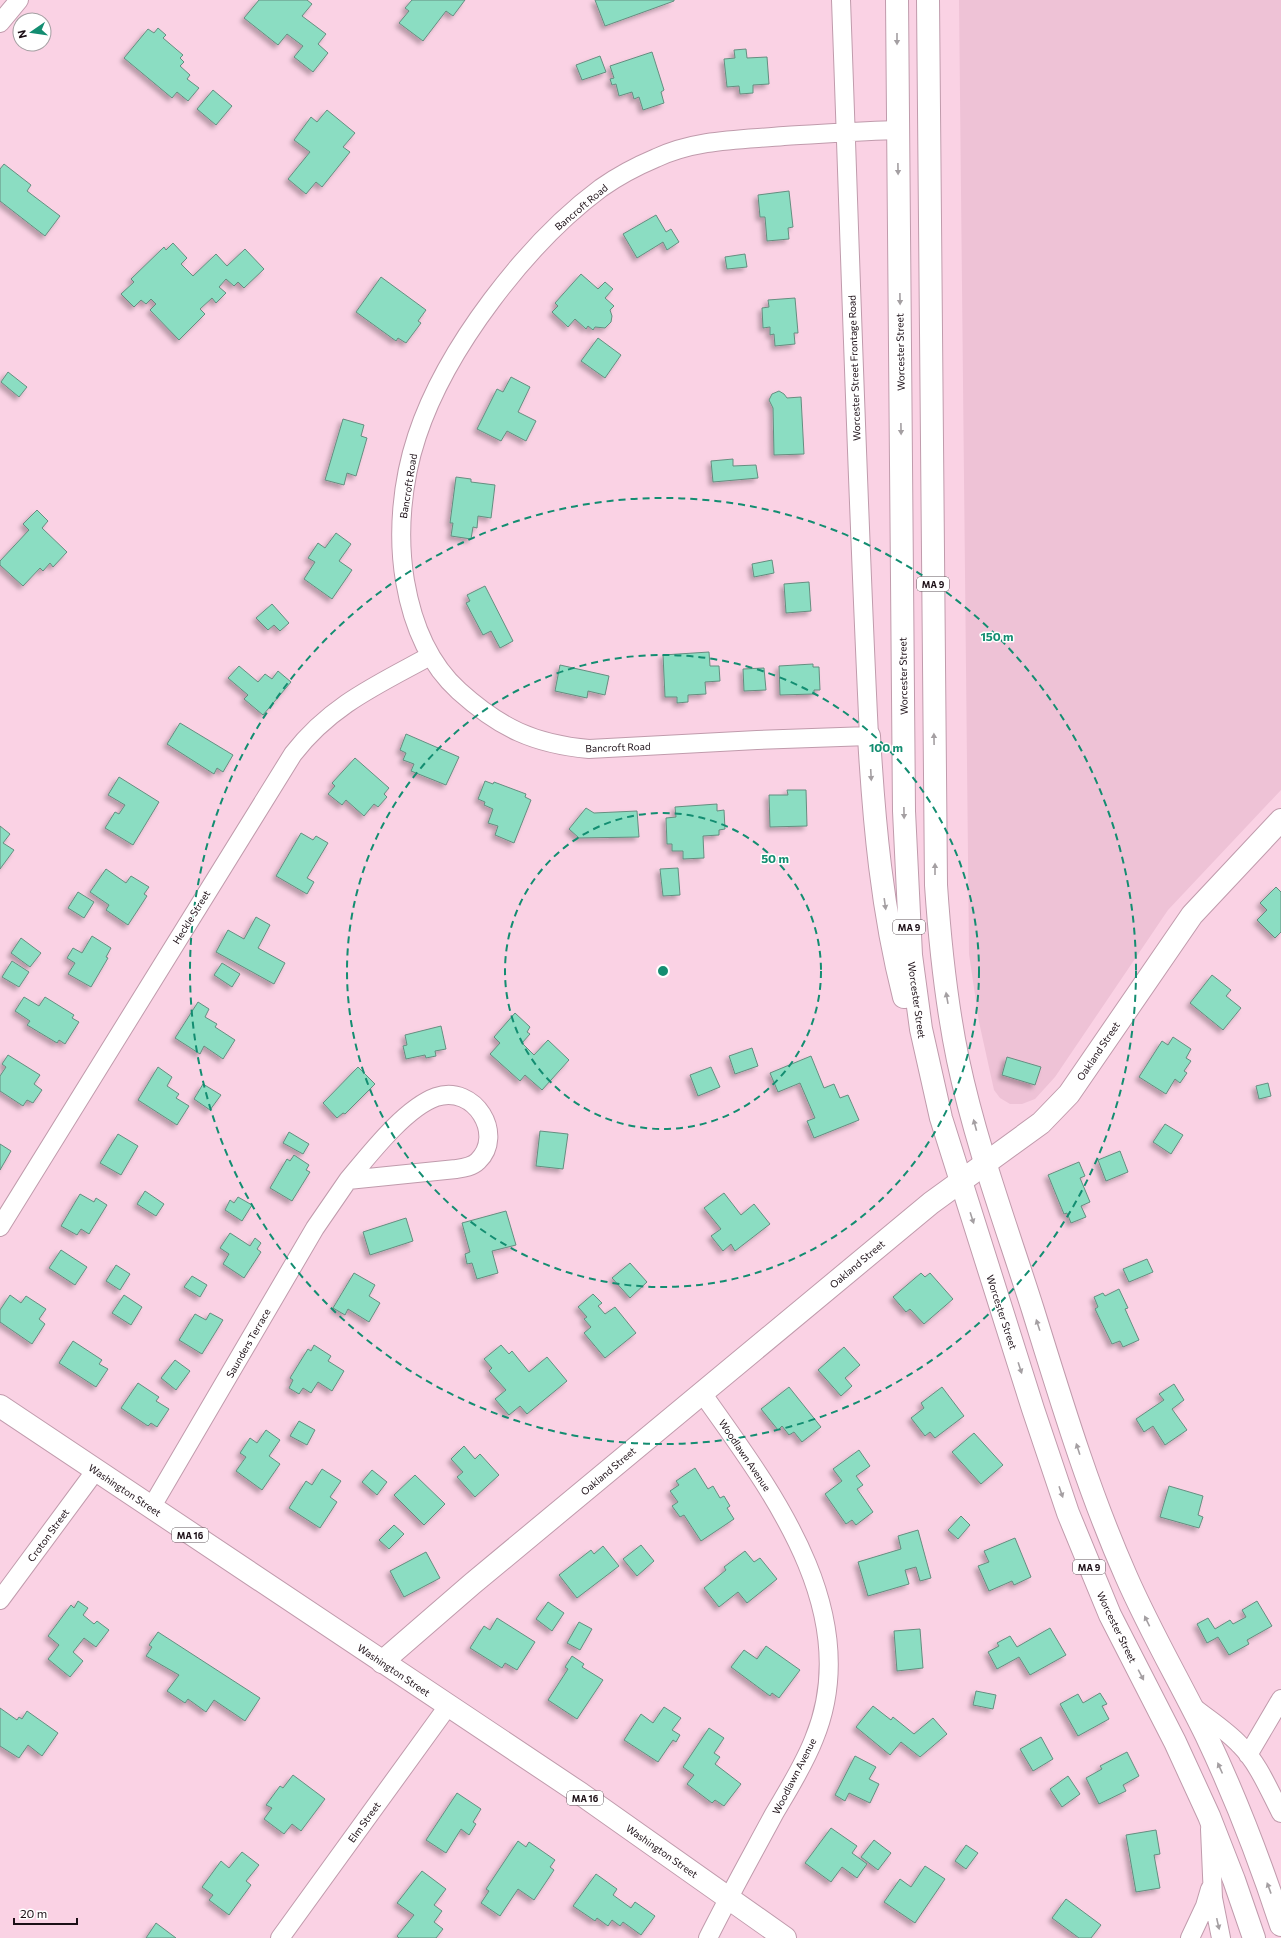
<svg xmlns="http://www.w3.org/2000/svg" width="1281" height="1938" viewBox="0 0 1281 1938" font-family="Commissioner,sans-serif">
<style>
.built{fill:#eec2d6}
.building{fill:#8bddc2;stroke:#658e80;filter:url(#shadow)}
.lines{fill:none;stroke-linecap:round;stroke-linejoin:round}
.street-casing{stroke:#c09bac;stroke-width:20}
.secondary-casing{stroke:#c09bac;stroke-width:24}
.primary-casing{stroke:#c09bac;stroke-width:24}
.highway-casing{stroke:#c09bac;stroke-width:24}
.street{stroke:#fff;stroke-width:18}
.secondary{stroke:#fff;stroke-width:22}
.primary{stroke:#fff;stroke-width:22}
.highway{stroke:#fff;stroke-width:22}
.oneway{fill:#a49fa2}
.ring{fill:none;stroke:#138d71;stroke-width:2;stroke-dasharray:7 5}
.labels{text-anchor:middle;dominant-baseline:central;stroke-width:3;stroke-linejoin:round;paint-order:stroke}
.shield{fill:#fff;stroke:#60575c;stroke-width:1}
.shield-label{font-size:9px;font-weight:bold;fill:#1c0f16}
.street-label{font-size:10px;fill:#1c0f16;stroke:#fff}
.centre{fill:#138d71;stroke:#fff;stroke-width:2}
.ring-label{font-size:12px;text-anchor:middle;font-weight:bold;fill:#138d71;stroke:#fff;stroke-width:3;stroke-linejoin:round;paint-order:stroke}
</style>
<defs>
<filter id="shadow"><feDropShadow dx="-3.5" dy="3.5" stdDeviation="2" flood-color="#0004"/></filter>
</defs>
<rect width="100%" height="100%" fill="#fad2e4"/>
<path class="built" d="M959,0H1281V790L1168,910L1055,1077L1035,1099L1022,1104H1010L1000,1098L994,1090L979,1022L969,954Z"/>
<path class="building" d="M259,0H307L312,4L302,16L326,34L318,44L328,53L313,72L294,57L303,46L287,34L278,45L244,18Z
M412,0H465L453,16L446,11L423,41L399,23L409,11L405,8Z
M595,0H674V1L605,26Z
M158,28L166,35L163,38L183,55L180,58L184,62L180,66L190,75L187,79L199,88L188,101L177,92L172,98L124,58L148,29L154,33Z
M746,49L747,58L767,57L769,84L753,85V93L740,94L739,86L727,87L724,59L735,58L734,50Z
M652,52L664,90L661,92L664,103L643,110L639,97L634,99L632,92L619,96L616,84L612,85L610,79L614,78L610,66Z
M600,56L606,72L582,80L576,65Z
M213,90L232,106L216,125L197,109Z
M327,110L355,133L343,147L350,152L322,187L316,182L306,194L288,179L310,152L294,140L311,117L317,122Z
M4,164L31,185L27,191L60,216L45,236L0,201V169Z
M789,191L793,227L788,228L789,239L767,241L765,217H760L758,195Z
M656,215L666,232L671,229L679,242L667,250L663,242L637,258L623,234Z
M173,243L187,258L181,264L193,276L216,254L227,266L245,249L264,269L244,288L238,282L234,286L226,279L219,287L226,293L216,303L212,298L200,309L205,314L179,340L150,310L156,304L151,299L146,304L141,300L134,307L121,294L134,282L131,279L164,247L166,250Z
M745,254L747,267L727,269L725,257Z
M581,274L598,289L605,282L613,289L605,298L614,306L610,310L612,316L611,322L605,328L595,327L593,330L588,326L586,329L575,319L568,327L552,312L558,306L555,303Z
M381,277L426,310L418,321L421,323L406,343L398,338L396,341L356,312Z
M795,298L798,333H794L795,344L775,346L774,334L770,335V327L763,328L762,308L769,307L768,300Z
M598,338L621,355L605,378L581,361Z
M8,372L27,387L19,397L1,382Z
M511,377L530,387L518,412L536,421L526,441L507,431L501,441L477,429L497,389L503,392Z
M779,391L784,394L787,398L801,397L804,454L774,455L773,408L769,400L772,394Z
M343,419L364,425L361,436L367,438L356,476L347,473L344,485L325,480Z
M733,459V466L756,465L758,478L713,482L711,461Z
M456,477L471,479V482L495,485L491,518L478,516L477,528L473,527L471,539L451,536L453,523H450Z
M37,510L48,521L42,528L67,552L53,567L50,563L43,571L40,568L23,586L0,565V561L29,530L23,524Z
M336,533L351,544L339,561L352,570L332,599L304,579L315,562L308,558L318,543L325,548Z
M772,560L774,573L754,577L752,564Z
M809,582L811,611L786,613L784,584Z
M485,586L513,641L500,648L491,631L483,635L466,603L470,601L467,595Z
M272,604L289,623L280,631L274,625L268,630L256,618Z
M709,652L710,666H719L720,681L705,682L706,694L688,695V702L677,703V697H665L663,655Z
M813,664V667H819L820,690H814V694L780,695L779,666Z
M560,665L609,676L605,695L588,691L587,698L555,691Z
M239,666L258,682L265,674L272,679L278,671L291,682L263,715L244,699L248,695L228,678Z
M764,668L766,690L744,691L743,669Z
M180,723L233,755L223,772L217,768L214,774L167,744Z
M406,734L459,757L446,785L411,771L414,764L403,760L406,753L400,750Z
M355,758L389,788L384,794L387,797L378,807L374,804L364,816L346,800L342,805L328,794L335,786L332,783Z
M119,777L159,802L133,845L105,828L115,812L119,814L125,805L108,795Z
M485,781L493,784L494,782L526,794L525,797L531,800L514,843L495,835L498,826L488,823L493,809L484,805L485,802L478,799Z
M787,790H806L807,826L770,827L769,795H788Z
M717,804V811L724,810L725,829L719,830V835L703,836L704,858L683,859V851H672V844H667L666,818L676,817L675,807Z
M586,808L594,813L637,811L639,837L579,838L569,829Z
M0,826L10,834L3,843L14,850L0,869Z
M301,833L313,840L316,836L328,843L307,878L314,882L307,894L276,876Z
M678,868L680,895L663,896L660,869Z
M106,869L126,883L131,876L149,887L144,894L147,896L128,925L106,910L109,905L90,892Z
M1276,887L1281,892V932L1275,938L1257,920L1267,910L1260,903Z
M78,892L94,902L84,918L68,908Z
M256,917L270,925L258,948L285,963L274,984L216,952L228,930L244,939Z
M92,936L111,948L106,957L108,958L91,987L68,974L75,963L67,958L73,948L82,953Z
M21,938L41,953L30,967L11,953Z
M12,961L29,972L19,987L2,977Z
M222,963L240,974L232,987L214,975Z
M1212,975L1231,990L1226,996L1241,1008L1223,1030L1190,1003Z
M24,997L39,1006L45,997L74,1015L72,1018L79,1022L65,1044L59,1040L57,1043L27,1025L30,1021L15,1011Z
M198,1002L209,1009L205,1017L217,1024L215,1027L235,1040L223,1059L204,1046L200,1054L175,1038Z
M515,1013L530,1027L527,1032L530,1034L522,1043L534,1055L548,1040L569,1060L542,1090L525,1075L520,1081L490,1054L500,1043L494,1037Z
M441,1026L446,1049L435,1051L436,1056L426,1058L425,1055L406,1059L403,1046L407,1045L405,1035Z
M1173,1037L1191,1049L1186,1058L1191,1061L1184,1071L1187,1073L1180,1083L1175,1079L1166,1094L1139,1077L1162,1041L1168,1045Z
M752,1048L758,1066L735,1074L729,1056Z
M8,1055L40,1075L34,1084L42,1090L33,1103L27,1100L23,1106L0,1091V1076L6,1067L2,1064Z
M811,1056L824,1088L834,1084L840,1098L848,1095L859,1120L814,1138L807,1121L815,1118L800,1083L778,1092L770,1073Z
M1007,1057L1041,1067L1035,1085L1002,1075Z
M158,1067L172,1077L167,1086L179,1094L176,1098L189,1106L177,1125L138,1100Z
M358,1067L375,1084L345,1114L343,1113L337,1118L323,1103Z
M711,1067L720,1087L698,1096L690,1075Z
M1268,1083L1271,1096L1259,1099L1256,1086Z
M203,1084L221,1095L210,1110L194,1099Z
M1165,1124L1183,1135L1171,1154L1153,1142Z
M540,1131L568,1134L563,1169L536,1166Z
M289,1132L309,1144L303,1154L283,1143Z
M118,1134L138,1146L121,1175L100,1163Z
M0,1144L11,1151L0,1170Z
M1120,1151L1128,1172L1106,1181L1098,1160Z
M294,1155L309,1165L306,1170L310,1172L292,1201L270,1188L287,1159L290,1161Z
M1079,1162L1085,1176L1080,1178L1090,1202L1081,1206L1086,1217L1071,1223L1067,1213L1064,1214L1048,1175Z
M145,1191L164,1204L156,1216L137,1204Z
M724,1193L741,1215L754,1204L770,1224L735,1251L731,1244L723,1251L711,1236L721,1229L704,1208Z
M80,1194L94,1202L96,1198L107,1205L89,1234L81,1229L77,1235L61,1226Z
M238,1197L252,1205L242,1221L225,1210L230,1200L234,1203Z
M506,1211L516,1245L492,1251L498,1273L477,1279L472,1263L467,1264L465,1254L470,1252L462,1223Z
M406,1218L413,1241L370,1255L363,1232Z
M230,1233L250,1246L255,1238L261,1243L257,1249L261,1252L244,1278L223,1264L229,1254L220,1248Z
M61,1250L87,1267L75,1285L49,1268Z
M1147,1259L1153,1272L1129,1282L1123,1269Z
M630,1263L647,1282L630,1298L612,1278Z
M116,1265L130,1274L120,1290L106,1281Z
M354,1273L375,1285L369,1296L380,1303L369,1322L348,1309L345,1315L333,1308Z
M921,1273L925,1277L930,1273L953,1299L924,1324L910,1309L906,1312L893,1297Z
M192,1276L207,1285L200,1297L184,1287Z
M1119,1289L1128,1308L1125,1309L1139,1340L1123,1347L1120,1341L1112,1344L1095,1309L1098,1307L1094,1297L1103,1293L1105,1296Z
M593,1294L602,1303L598,1306L605,1314L615,1307L636,1333L605,1358L584,1333L591,1327L584,1319L587,1317L578,1307Z
M10,1295L21,1303L26,1296L46,1309L39,1319L45,1324L32,1344L0,1322V1310Z
M124,1295L142,1307L131,1325L112,1313Z
M210,1313L223,1320L202,1354L179,1340L195,1314L206,1320Z
M73,1341L102,1360L99,1364L108,1369L96,1387L59,1363Z
M314,1345L331,1356L328,1361L344,1371L332,1391L318,1382L311,1393L303,1388L299,1394L289,1388L293,1380L290,1378L308,1349L311,1351Z
M501,1345L509,1354L512,1351L529,1372L547,1357L567,1381L527,1414L520,1406L509,1415L495,1399L506,1390L489,1371L492,1368L484,1359Z
M844,1347L860,1365L845,1378L852,1386L841,1396L818,1370Z
M175,1360L190,1371L176,1390L161,1378Z
M138,1383L159,1397L156,1401L169,1409L157,1427L151,1423L148,1426L121,1408Z
M1174,1384L1184,1400L1172,1409L1187,1430L1165,1445L1153,1426L1144,1432L1136,1419L1164,1400L1159,1394Z
M789,1387L821,1427L802,1442L794,1432L789,1435L782,1426L778,1430L761,1409Z
M942,1387L964,1416L935,1438L930,1432L925,1436L911,1418L924,1408L921,1403Z
M299,1421L315,1430L307,1445L290,1436Z
M266,1430L280,1440L269,1456L280,1464L262,1490L236,1471L246,1457L240,1453L250,1438L257,1443Z
M974,1433L1003,1465L981,1484L952,1452Z
M464,1446L475,1459L480,1454L499,1475L475,1497L457,1477L463,1472L451,1459Z
M859,1450L870,1466L856,1476L863,1485L857,1489L873,1512L856,1525L852,1520L846,1524L825,1494L842,1481L833,1469Z
M695,1468L708,1489L713,1486L720,1498L724,1496L730,1506L727,1508L734,1519L701,1541L684,1515L680,1517L672,1506L678,1502L670,1491L679,1485L676,1481Z
M322,1469L341,1481L330,1497L337,1502L320,1528L289,1508L306,1481L312,1485Z
M372,1470L387,1482L377,1495L362,1482Z
M415,1475L445,1504L424,1525L394,1495Z
M1169,1486L1203,1496L1198,1515L1203,1517L1199,1528L1160,1517Z
M961,1516L970,1525L958,1539L948,1530Z
M394,1525L404,1534L389,1549L379,1540Z
M918,1530L931,1578L920,1581L916,1567L905,1570L909,1584L868,1596L858,1562L901,1549L898,1536Z
M1015,1538L1031,1577L1014,1585L1012,1581L989,1591L978,1566L989,1562L984,1551Z
M641,1545L654,1561L637,1576L623,1559Z
M603,1546L619,1566L577,1598L559,1575L591,1550L594,1554Z
M745,1551L754,1562L760,1558L777,1579L747,1603L738,1592L719,1607L704,1588L726,1570L724,1567Z
M426,1552L440,1578L404,1597L390,1571Z
M78,1601L88,1608L83,1615L94,1624L97,1621L109,1630L96,1647L84,1638L73,1652L83,1661L70,1677L48,1659L59,1645L48,1636L71,1605L74,1608Z
M1257,1601L1272,1626L1247,1640L1249,1644L1229,1655L1218,1637L1207,1643L1197,1624L1208,1618L1215,1629L1230,1620L1233,1624L1246,1617L1242,1610Z
M548,1602L564,1613L552,1631L536,1619Z
M497,1618L535,1642L517,1670L505,1663L502,1668L470,1648L484,1626L490,1630Z
M579,1622L592,1629L580,1650L567,1643Z
M1050,1628L1066,1655L1030,1675L1019,1657L997,1669L988,1652L999,1646L997,1643L1010,1636L1017,1647Z
M920,1629L923,1668L897,1671L894,1631Z
M158,1632L260,1698L245,1721L214,1700L206,1712L188,1699L185,1703L167,1691L179,1675L146,1656L152,1647L149,1645Z
M766,1646L800,1670L779,1698L772,1693L770,1696L731,1667L744,1650L757,1659Z
M572,1656L584,1664L582,1667L603,1680L577,1719L548,1700L568,1669L565,1667Z
M976,1691L996,1695L993,1709L973,1705Z
M1100,1693L1107,1704L1102,1706L1109,1719L1078,1736L1060,1704L1078,1694L1083,1703Z
M873,1706L891,1720L893,1717L914,1734L933,1718L947,1734L920,1757L901,1742L890,1755L856,1727Z
M664,1707L681,1718L672,1730L680,1735L676,1742L673,1740L658,1762L624,1740L641,1714L653,1723Z
M0,1708L17,1720L19,1717L22,1719L27,1711L58,1733L42,1756L28,1745L19,1758L0,1746Z
M709,1728L724,1738L714,1753L720,1757L715,1764L741,1784L724,1806L715,1800L712,1803L687,1784L694,1775L683,1767Z
M1041,1737L1053,1759L1033,1771L1020,1749Z
M1127,1752L1139,1776L1123,1785L1126,1791L1099,1804L1086,1778L1102,1769L1100,1766Z
M855,1756L876,1767L869,1779L879,1784L870,1803L849,1793L845,1801L835,1795Z
M293,1775L325,1799L301,1831L292,1824L284,1834L264,1819L272,1808L266,1805L280,1786L283,1788Z
M1068,1776L1080,1794L1062,1807L1050,1789Z
M457,1793L481,1809L473,1822L476,1824L469,1835L461,1829L446,1853L426,1840Z
M831,1828L857,1846L852,1853L867,1864L857,1878L842,1867L831,1882L805,1863Z
M1156,1830L1160,1854L1154,1855L1160,1888L1136,1892L1126,1835Z
M874,1840L891,1853L878,1870L861,1857Z
M518,1841L526,1847L529,1842L555,1860L550,1867L554,1870L534,1900L518,1889L500,1916L481,1903L489,1891L486,1889Z
M966,1845L978,1853L966,1869L955,1861Z
M242,1852L259,1865L246,1881L251,1885L229,1915L209,1900L213,1895L202,1887L221,1861L229,1868Z
M925,1866L945,1879L915,1923L884,1902L900,1879L911,1887Z
M422,1871L446,1889L434,1905L442,1911L434,1922L443,1929L436,1938H399L397,1936L414,1915L397,1903Z
M596,1874L617,1889L613,1895L631,1908L635,1902L655,1916L641,1935L623,1922L620,1926L612,1920L608,1926L597,1918L595,1921L573,1906Z
M1066,1899L1101,1925L1091,1938H1079L1052,1918Z
M156,1923L176,1938H146Z"/>
<g class="lines">
<defs>
<path id="street" d="M841,0C850,245 857,491 869,736L757,740L589,749C534,744 500,728 459,691C427,662 412,622 405,581C397,534 402,481 417,436C446,348 527,243 601,188C618,176 637,166 656,158C697,139 740,140 784,136C822,134 860,131 898,130
M0,23L19,0
M0,1227L293,754C331,705 377,685 430,656
M702,1393C771,1490 866,1613 814,1739C804,1765 788,1790 774,1814C752,1855 729,1896 708,1938
M151,1508L315,1228L348,1180L456,1169C463,1168 472,1167 478,1161C505,1135 475,1084 436,1097C405,1108 369,1155 348,1180
M0,1600L96,1470
M1192,1706C1208,1719 1226,1730 1240,1745C1258,1763 1269,1790 1281,1813
M1248,1755L1281,1699
M1210,1829L1213,1898L1221,1938
M280,1938L448,1706
M1190,1938L1205,1906L1210,1889"/>
<path id="secondary" d="M382,1662L472,1584L931,1203L1041,1123L1069,1094L1192,915L1281,820"/>
<path id="primary" d="M0,1406L581,1794L785,1938"/>
<path id="highway" d="M897,0L904,811L911,955L921,1029L941,1118L1033,1409L1068,1513L1110,1615L1175,1742L1209,1816L1234,1880L1254,1938
M928,0L936,885C940,944 946,1002 958,1060C976,1145 1007,1228 1033,1310C1061,1400 1088,1490 1126,1576C1150,1631 1180,1682 1206,1735C1235,1796 1260,1861 1281,1925
M869,736C874,823 882,911 904,997"/>
</defs>
<use href="#street" class="street-casing"/>
<use href="#secondary" class="secondary-casing"/>
<use href="#primary" class="primary-casing"/>
<use href="#highway" class="highway-casing"/>
<use href="#street" class="street"/>
<use href="#secondary" class="secondary"/>
<use href="#primary" class="primary"/>
<use href="#highway" class="highway"/>
</g>
<defs><path id="oneway-solid" d="M-6-.8H1V-3.2L6.5 0L1 3.2V.8H-6Z"/></defs>
<g class="oneway">
<use href="#oneway-solid" transform="translate(897 39) rotate(90)"/>
<use href="#oneway-solid" transform="translate(898 169) rotate(89)"/>
<use href="#oneway-solid" transform="translate(900 299) rotate(89)"/>
<use href="#oneway-solid" transform="translate(901 429) rotate(89)"/>
<use href="#oneway-solid" transform="translate(934 739) rotate(-91)"/>
<use href="#oneway-solid" transform="translate(871 775) rotate(87)"/>
<use href="#oneway-solid" transform="translate(904 813) rotate(89)"/>
<use href="#oneway-solid" transform="translate(935 869) rotate(-90)"/>
<use href="#oneway-solid" transform="translate(885 904) rotate(82)"/>
<use href="#oneway-solid" transform="translate(947 998) rotate(-100)"/>
<use href="#oneway-solid" transform="translate(975 1125) rotate(-105)"/>
<use href="#oneway-solid" transform="translate(972 1218) rotate(72)"/>
<use href="#oneway-solid" transform="translate(1038 1325) rotate(-108)"/>
<use href="#oneway-solid" transform="translate(1020 1368) rotate(72)"/>
<use href="#oneway-solid" transform="translate(1078 1449) rotate(-108)"/>
<use href="#oneway-solid" transform="translate(1061 1492) rotate(71)"/>
<use href="#oneway-solid" transform="translate(1147 1621) rotate(-116)"/>
<use href="#oneway-solid" transform="translate(1141 1675) rotate(62)"/>
<use href="#oneway-solid" transform="translate(1220 1768) rotate(-114)"/>
<use href="#oneway-solid" transform="translate(1269 1888) rotate(-110)"/>
<use href="#oneway-solid" transform="translate(1218 1924) rotate(77)"/>
</g>
<g class="ring">
<circle cx="663" cy="971" r="158"/>
<circle cx="663" cy="971" r="316"/>
<circle cx="663" cy="971" r="473"/>
</g>
<g class="labels">
<g class="shield">
<rect x="917" y="577" width="32" height="14" rx="3"/>
<rect x="893" y="920" width="32" height="14" rx="3"/>
<rect x="172" y="1528" width="36" height="14" rx="3"/>
<rect x="1073" y="1560" width="32" height="14" rx="3"/>
<rect x="567" y="1791" width="36" height="14" rx="3"/>
</g>
<g class="shield-label">
<text x="933" y="584">MA 9</text>
<text x="909" y="927">MA 9</text>
<text x="190" y="1535">MA 16</text>
<text x="1089" y="1567">MA 9</text>
<text x="585" y="1798">MA 16</text>
</g>
<g class="street-label">
<text transform="translate(581 207) rotate(-40)">Bancroft Road</text>
<text transform="translate(900 352) rotate(-91)">Worcester Street</text>
<text transform="translate(854 368) rotate(-92)">Worcester Street Frontage Road</text>
<text transform="translate(408 486) rotate(-81)">Bancroft Road</text>
<text transform="translate(903 676) rotate(-91)">Worcester Street</text>
<text transform="translate(618 747) rotate(-2)">Bancroft Road</text>
<text transform="translate(191 917) rotate(-58)">Heckle Street</text>
<text transform="translate(917 1000) rotate(82)">Worcester Street</text>
<text transform="translate(1098 1051) rotate(-56)">Oakland Street</text>
<text transform="translate(857 1264) rotate(-40)">Oakland Street</text>
<text transform="translate(1002 1312) rotate(72)">Worcester Street</text>
<text transform="translate(248 1343) rotate(-60)">Saunders Terrace</text>
<text transform="translate(745 1455) rotate(56)">Woodlawn Avenue</text>
<text transform="translate(608 1471) rotate(-40)">Oakland Street</text>
<text transform="translate(125 1490) rotate(34)">Washington Street</text>
<text transform="translate(48 1535) rotate(-54)">Croton Street</text>
<text transform="translate(1117 1627) rotate(64)">Worcester Street</text>
<text transform="translate(394 1670) rotate(34)">Washington Street</text>
<text transform="translate(794 1776) rotate(-63)">Woodlawn Avenue</text>
<text transform="translate(364 1822) rotate(-54)">Elm Street</text>
<text transform="translate(662 1851) rotate(35)">Washington Street</text>
</g>
</g>
<circle cx="663" cy="971" r="6" class="centre"/>
<g class="ring-label">
<text x="997" y="641">150 m</text>
<text x="886" y="752">100 m</text>
<text x="775" y="863">50 m</text>
</g>
<g transform="translate(32 32) rotate(257)"><circle r="19" fill="#ffffff" stroke="#a49fa2"/>
<path d="M0-3L7 15L0 10L-7 15Z" fill="#138d71"/>
<text y="-6" font-size="11" font-weight="bold" text-anchor="middle" fill="#1c0f16">N</text>
</g>
<path d="M14 1918v6h63v-6" fill="none" stroke="#1c0f16" stroke-width="2"/>
<text x="20" y="1918" font-size="12" fill="#1c0f16" stroke="#ffffff" stroke-width="3" paint-order="stroke">20 m</text>
</svg>
